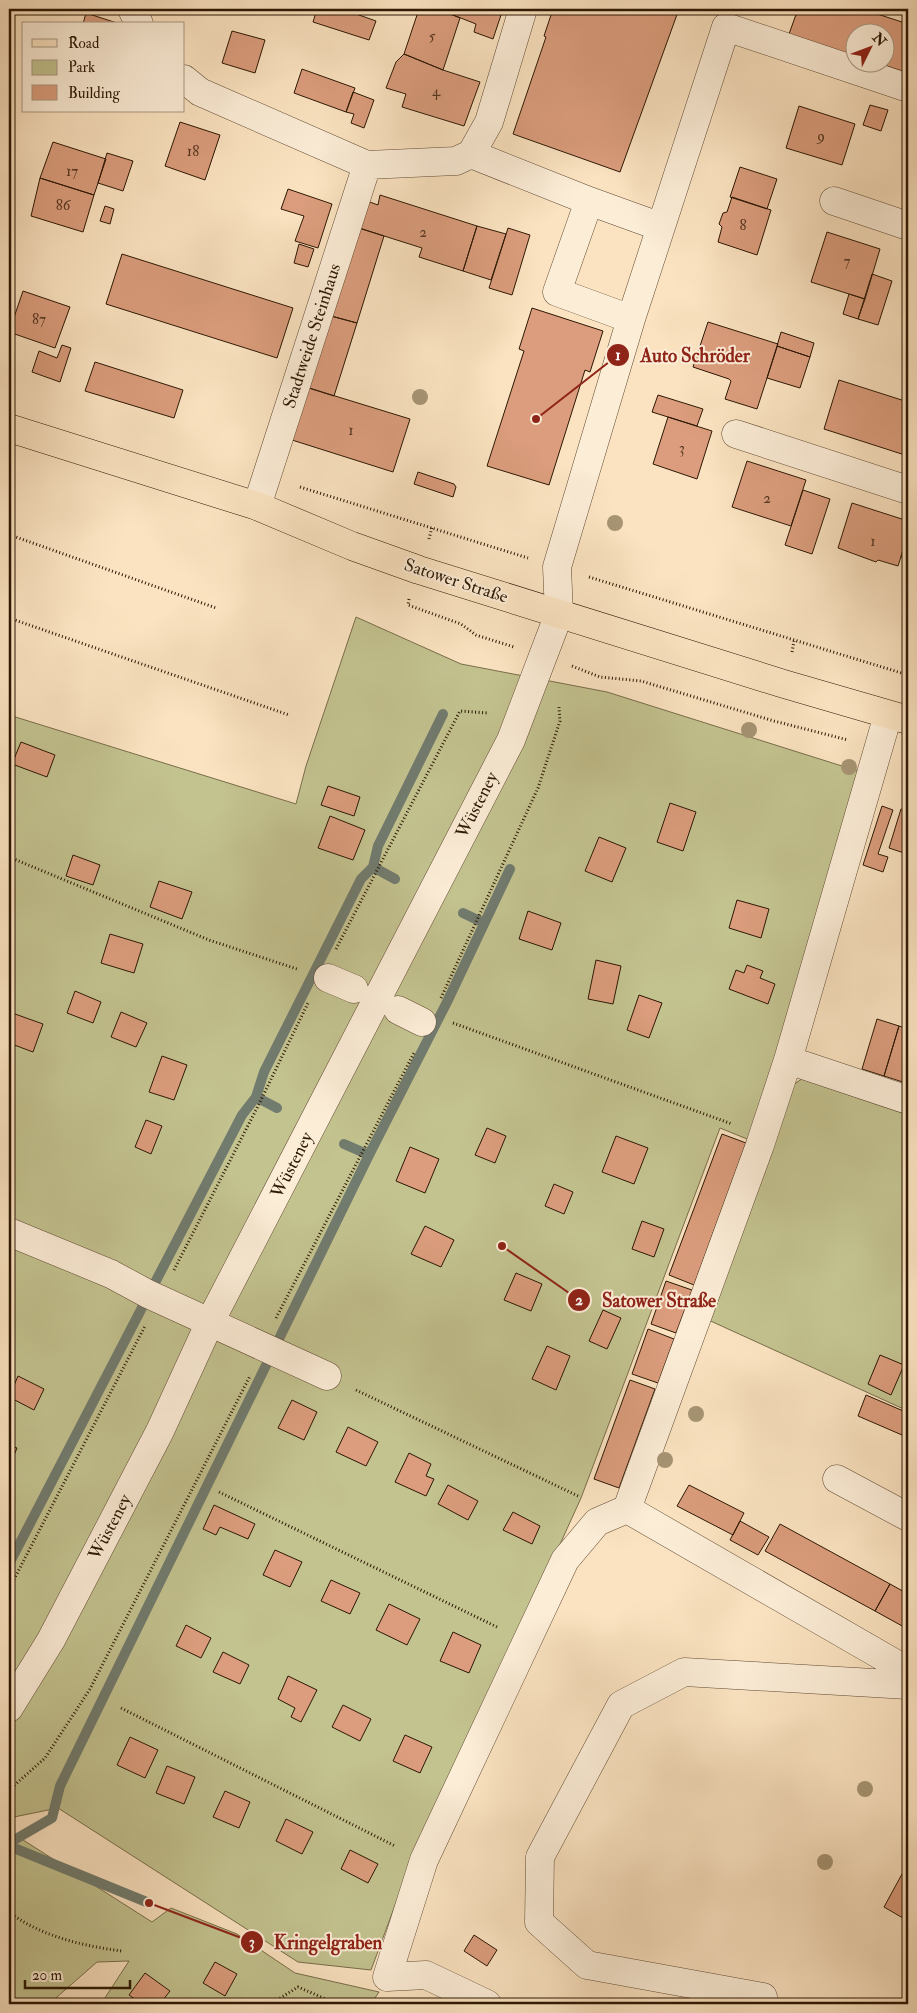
<svg xmlns="http://www.w3.org/2000/svg" width="917" height="2013" viewBox="0 0 917 2013" font-family="'IM FELL Double Pica',serif">
<style>
.green{fill:#c3c390;stroke:#786d4a}
.lines{fill:none;stroke-linecap:round;stroke-linejoin:round}
.stream{stroke:#717b6e;stroke-width:10}
.building{fill:#db9d7d;stroke:#2c1703}
.minor-casing{stroke:#604a32;stroke-width:29}
.major-casing{stroke:#2c1703;stroke-width:29}
.path{stroke:#2c1703;stroke-width:3;stroke-dasharray:1 2.5;stroke-linecap:butt}
.minor{stroke:#fcedd7;stroke-width:28}
.major{stroke:#fbe3c1;stroke-width:28}
.tree{fill:#a69473}
.labels{text-anchor:middle;dominant-baseline:central;stroke-width:4;stroke-linejoin:round;paint-order:stroke}
.number-label{font-size:15px;fill:#583822}
.street-label{font-size:18px;fill:#2c1703;stroke:#fcedd7}
.leader{fill:none;stroke:#8f2418;stroke-width:2}
.callout-dot{fill:#8f2418;stroke:#fcedd7;stroke-width:2}
.mark-label{font-size:15px;text-anchor:middle;font-weight:bold;fill:#fff}
.callout-label{font-size:19px;text-anchor:middle;font-weight:bold;fill:#8f2418;stroke:#fcedd7;stroke-width:4;stroke-linejoin:round;paint-order:stroke}
</style>
<rect width="100%" height="100%" fill="#fbe3c1"/>
<filter id="stains"><feTurbulence type="fractalNoise" baseFrequency=".004" numOctaves="4"/><feColorMatrix values="0 0 0 0 .2 0 0 0 0 .09 0 0 0 0 .02 0 0 0 .5 -.17"/></filter>
<radialGradient id="worn" r=".72"><stop offset=".6" stop-color="#630" stop-opacity="0"/><stop offset="1" stop-color="#630" stop-opacity=".3"/></radialGradient>
<path class="green" d="M356,617L461,664L607,692L861,772L839,835L825,901L752,1141L720,1128L581,1498L518,1637L413,1857L371,1970L298,1962L58,1808L9,1818V715L296,804L306,766Z
M802,1079L908,1115V1411L704,1318L791,1086Z
M9,1831L152,1922L171,1908L237,1934L295,1973L379,1992L371,2004H101L129,1961L97,1962L49,2004H9Z"/>
<g class="lines">
<path class="stream" d="M373,867L395,879
M463,913L484,923
M256,1097L277,1108
M344,1144L369,1155
M9,1564L242,1115L256,1097L264,1072L361,879L373,867L378,846L443,714
M9,1843L52,1818L60,1786L369,1155L447,1002L510,869
M9,1846L149,1903"/>
</g>
<path class="building" d="M317,9H342L376,21L369,40L313,22Z
M419,9H438L460,18L443,70L404,54Z
M438,9H503L493,39L474,32L476,24Z
M553,9H679L620,172L513,134L546,37L544,36Z
M798,9H862L908,24V73L875,62H884V32H854V56L789,34Z
M86,13L117,23V24H83Z
M232,31L265,40L255,73L222,63Z
M404,54L443,70L480,82L464,126L402,107L406,94L386,88L396,62Z
M302,69L355,88L346,112L294,93Z
M353,92L374,100L364,128L351,123L354,114L346,112Z
M870,105L888,110L881,131L863,125Z
M799,106L855,124L842,165L786,148Z
M180,122L220,135L205,180L165,166Z
M53,142L106,159L94,195L40,178Z
M107,153L133,161L123,191L98,183Z
M740,167L777,179L767,209L730,197Z
M40,178L94,195L83,232L31,216Z
M288,189L332,204L318,248L295,241L304,216L281,209Z
M380,195L477,226L463,271L419,257L422,248L359,228L367,201L378,205Z
M732,197L771,210L757,255L718,242L722,227L719,224L723,213L727,212Z
M105,206L114,209L110,224L100,221Z
M477,226L506,234L491,280L463,271Z
M359,228L384,236L357,323L331,316Z
M508,228L530,235L512,295L489,288Z
M827,232L880,249L865,299L811,282Z
M299,244L314,249L308,267L294,263Z
M122,254L293,308L277,358L106,304Z
M872,274L892,281L878,325L858,319Z
M23,291L70,307L55,348L9,332Z
M849,294L865,299L858,319L843,314Z
M532,308L603,331L590,372L585,370L549,485L487,466L524,351L519,349Z
M331,316L357,323L334,396L309,388Z
M708,322L778,344L757,409L725,399L731,381L729,379L693,367Z
M781,332L814,343L810,357L777,346Z
M62,345L71,348L60,382L32,372L39,351L57,358Z
M777,346L810,357L800,388L767,378Z
M95,362L183,390L174,418L85,391Z
M839,380L908,402V456L824,429Z
M309,388L410,419L393,472L292,440Z
M658,395L703,409L697,426L652,412Z
M668,417L712,431L697,479L653,464Z
M747,461L806,480L791,526L732,507Z
M418,472L454,484L456,487L453,497L414,484Z
M803,490L830,499L812,554L785,545Z
M852,503L908,521V534L898,566L878,560L876,562L838,548Z
M908,534V559L901,557Z
M21,742L55,755L47,777L12,764Z
M328,786L360,797L354,816L321,805Z
M670,803L696,812L683,851L657,842Z
M882,806L893,810L878,854L888,857L883,872L863,865Z
M901,809L908,811V867L904,866L907,854L889,848Z
M330,816L365,830L353,860L318,848Z
M599,837L626,848L612,882L585,871Z
M73,855L100,865L93,885L66,876Z
M159,881L192,892L182,919L150,907Z
M737,900L769,909L761,938L729,928Z
M528,911L561,923L552,950L519,939Z
M110,934L143,944L134,973L101,963Z
M596,960L621,966L613,1004L588,999Z
M747,965L763,971L760,978L775,984L768,1004L729,989L736,970L744,973Z
M75,991L101,1002L93,1023L67,1013Z
M639,995L662,1003L649,1038L627,1030Z
M121,1012L147,1023L136,1047L111,1037Z
M15,1014L43,1024L33,1052L9,1043V1032Z
M877,1019L899,1026L884,1076L862,1069Z
M899,1026L908,1029V1075L906,1083L884,1076Z
M162,1056L187,1065L174,1100L149,1092Z
M146,1120L162,1126L151,1154L135,1147Z
M487,1128L506,1136L495,1163L475,1155Z
M722,1134L746,1143L694,1285L669,1275Z
M616,1136L648,1148L634,1184L602,1172Z
M410,1147L439,1159L425,1193L396,1181Z
M554,1184L573,1192L564,1214L545,1206Z
M642,1221L664,1229L654,1257L632,1249Z
M425,1226L454,1240L441,1267L411,1254Z
M516,1273L542,1284L531,1311L504,1300Z
M666,1281L692,1290L676,1333L651,1324Z
M603,1310L621,1318L607,1349L589,1341Z
M648,1329L674,1339L658,1383L632,1374Z
M547,1346L570,1356L556,1390L532,1379Z
M880,1355L904,1365L891,1395L868,1384Z
M18,1376L44,1389L34,1410L9,1397Z
M630,1380L655,1389L619,1488L594,1479Z
M866,1395L908,1413L902,1435L858,1416Z
M292,1400L317,1412L304,1440L278,1428Z
M348,1427L378,1442L366,1466L336,1452Z
M9,1445L17,1448L12,1460L9,1459Z
M409,1453L431,1464L426,1476L434,1479L426,1496L395,1482Z
M448,1485L478,1501L468,1520L438,1504Z
M689,1485L744,1513L733,1535L677,1506Z
M214,1505L255,1524L248,1539L220,1527L216,1535L203,1529Z
M513,1512L540,1526L532,1544L503,1530Z
M740,1521L769,1537L758,1555L730,1540Z
M780,1524L890,1584L875,1611L765,1551Z
M275,1550L302,1562L290,1587L263,1575Z
M331,1580L360,1593L350,1614L321,1601Z
M890,1584L908,1594V1619L904,1627L875,1611Z
M389,1604L420,1619L407,1645L376,1630Z
M186,1625L211,1638L201,1658L176,1646Z
M453,1632L481,1645L469,1673L440,1661Z
M223,1652L249,1665L240,1684L213,1672Z
M288,1676L317,1690L301,1722L291,1717L295,1708L278,1699Z
M343,1705L371,1719L360,1741L332,1727Z
M405,1735L432,1747L420,1773L393,1761Z
M130,1737L158,1750L145,1778L117,1765Z
M167,1766L195,1777L184,1804L156,1793Z
M225,1791L250,1802L239,1828L213,1817Z
M286,1819L313,1832L302,1854L276,1841Z
M350,1850L378,1864L368,1883L341,1869Z
M908,1863V1921L884,1907Z
M474,1935L497,1950L487,1966L464,1951Z
M215,1962L237,1974L225,1996L203,1983Z
M145,1973L170,1991L160,2004H142L129,1995Z"/>
<g class="lines">
<defs>
<path id="minor" d="M132,9L139,24
M184,79L200,92L367,165
M471,154L589,201L661,227
M589,201L557,292L631,319
M834,201L908,226
M736,434L908,490
M257,506L367,165L456,161L471,154L489,122L523,9
M328,978L354,989
M398,1010L422,1022
M788,1060L908,1100
M9,1232L111,1274L148,1294L327,1376
M837,1479L908,1517
M627,1509L908,1671
M9,1708L51,1640L160,1431L210,1322L511,740L559,614L557,567L631,319L726,27L908,88
M763,1997L587,1965L539,1922L540,1857L621,1705L684,1672L908,1685
M487,2004L426,1975L387,1977L424,1860L565,1560L597,1522L627,1509L760,1145L788,1060L888,715"/>
<path id="major" d="M9,428L257,506L352,546L419,570L784,684L908,720"/>
</defs>
<use href="#minor" class="minor-casing"/>
<use href="#major" class="major-casing"/>
<path class="path" d="M300,487L528,558
M13,536L216,608
M429,539L432,527
M589,577L908,675
M409,599L408,605L461,624L476,635L514,647
M9,618L289,715
M792,652L794,641
M572,666L600,677L641,681L774,721L848,740
M9,857L209,940L297,969
M336,949L460,711L488,713
M441,998L538,788L560,721L559,707
M453,1023L732,1124
M174,1270L259,1104L308,1003
M276,1318L414,1053
M356,1390L578,1496
M219,1492L497,1627
M9,1589L145,1326
M121,1708L395,1846
M9,1790L45,1758L90,1689L250,1376
M9,1912C40,1936 83,1946 122,1951
M271,2004L298,1987L337,2004"/>
<use href="#minor" class="minor"/>
<use href="#major" class="major"/>
</g>
<g class="tree">
<circle cx="420" cy="397" r="8"/>
<circle cx="615" cy="523" r="8"/>
<circle cx="749" cy="730" r="8"/>
<circle cx="849" cy="767" r="8"/>
<circle cx="696" cy="1414" r="8"/>
<circle cx="665" cy="1460" r="8"/>
<circle cx="865" cy="1789" r="8"/>
<circle cx="825" cy="1862" r="8"/>
</g>
<g class="labels">
<g class="number-label">
<text x="432" y="36">5</text>
<text x="436" y="91">4</text>
<text x="821" y="136">9</text>
<text x="193" y="151">18</text>
<text x="72" y="171">17</text>
<text x="63" y="205">86</text>
<text x="743" y="225">8</text>
<text x="423" y="232">2</text>
<text x="847" y="261">7</text>
<text x="39" y="319">87</text>
<text x="351" y="430">1</text>
<text x="682" y="448">3</text>
<text x="767" y="498">2</text>
<text x="873" y="541">1</text>
</g>
<g class="street-label">
<text transform="translate(312 336) rotate(-72)">Stadtweide Steinhaus</text>
<text transform="translate(456 581) rotate(18)">Satower Straße</text>
<text transform="translate(477 805) rotate(-63)">Wüsteney</text>
<text transform="translate(292 1165) rotate(-63)">Wüsteney</text>
<text transform="translate(110 1527) rotate(-62)">Wüsteney</text>
</g>
</g>
<path class="leader" d="M536 419L618 355M502 1246L579 1300M149 1903L252 1942"/>
<g class="callout-dot">
<circle cx="536" cy="419" r="5"/>
<circle cx="502" cy="1246" r="5"/>
<circle cx="149" cy="1903" r="5"/>
<circle cx="618" cy="355" r="12"/>
<circle cx="579" cy="1300" r="12"/>
<circle cx="252" cy="1942" r="12"/>
</g>
<g class="mark-label">
<text x="618" y="360">1</text>
<text x="579" y="1305">2</text>
<text x="252" y="1947">3</text>
</g>
<g class="callout-label">
<text x="695" y="362">Auto Schröder</text>
<text x="659" y="1307">Satower Straße</text>
<text x="328" y="1949">Kringelgraben</text>
</g>
<rect width="917" height="2013" fill="none" stroke="#fbe3c1" stroke-width="30"/>
<rect x="10" y="10" width="897" height="1993" fill="none" stroke="#2c1703" stroke-width="2.5"/>
<rect x="15" y="15" width="887" height="1983" fill="none" stroke="#2c1703"/>
<rect x="22" y="22" width="162" height="90" fill="#fcedd7" stroke="#a99782"/>
<rect x="32" y="39" width="25" height="8" fill="#fbe3c1" stroke="#a99782"/>
<text x="68" y="48" font-size="15" fill="#2c1703">Road</text>
<rect x="32" y="60" width="25" height="15" fill="#c3c390" stroke="#a99782"/>
<text x="68" y="72" font-size="15" fill="#2c1703">Park</text>
<rect x="32" y="85" width="25" height="15" fill="#db9d7d" stroke="#a99782"/>
<text x="68" y="98" font-size="15" fill="#2c1703">Building</text>
<g transform="translate(870 48) rotate(48)"><circle r="24" fill="#fcedd7" stroke="#a99782"/>
<path d="M0-4L9 19L0 12L-9 19Z" fill="#8f2418"/>
<text y="-8" font-size="14" font-weight="bold" text-anchor="middle" fill="#2c1703">N</text>
</g>
<path d="M25 1980v8h105v-8" fill="none" stroke="#2c1703" stroke-width="2.5"/>
<text x="32" y="1980" font-size="15" fill="#2c1703" stroke="#fcedd7" stroke-width="4" paint-order="stroke">20 m</text>
<rect width="100%" height="100%" filter="url(#stains)"/>
<rect width="100%" height="100%" fill="url(#worn)"/>
</svg>
